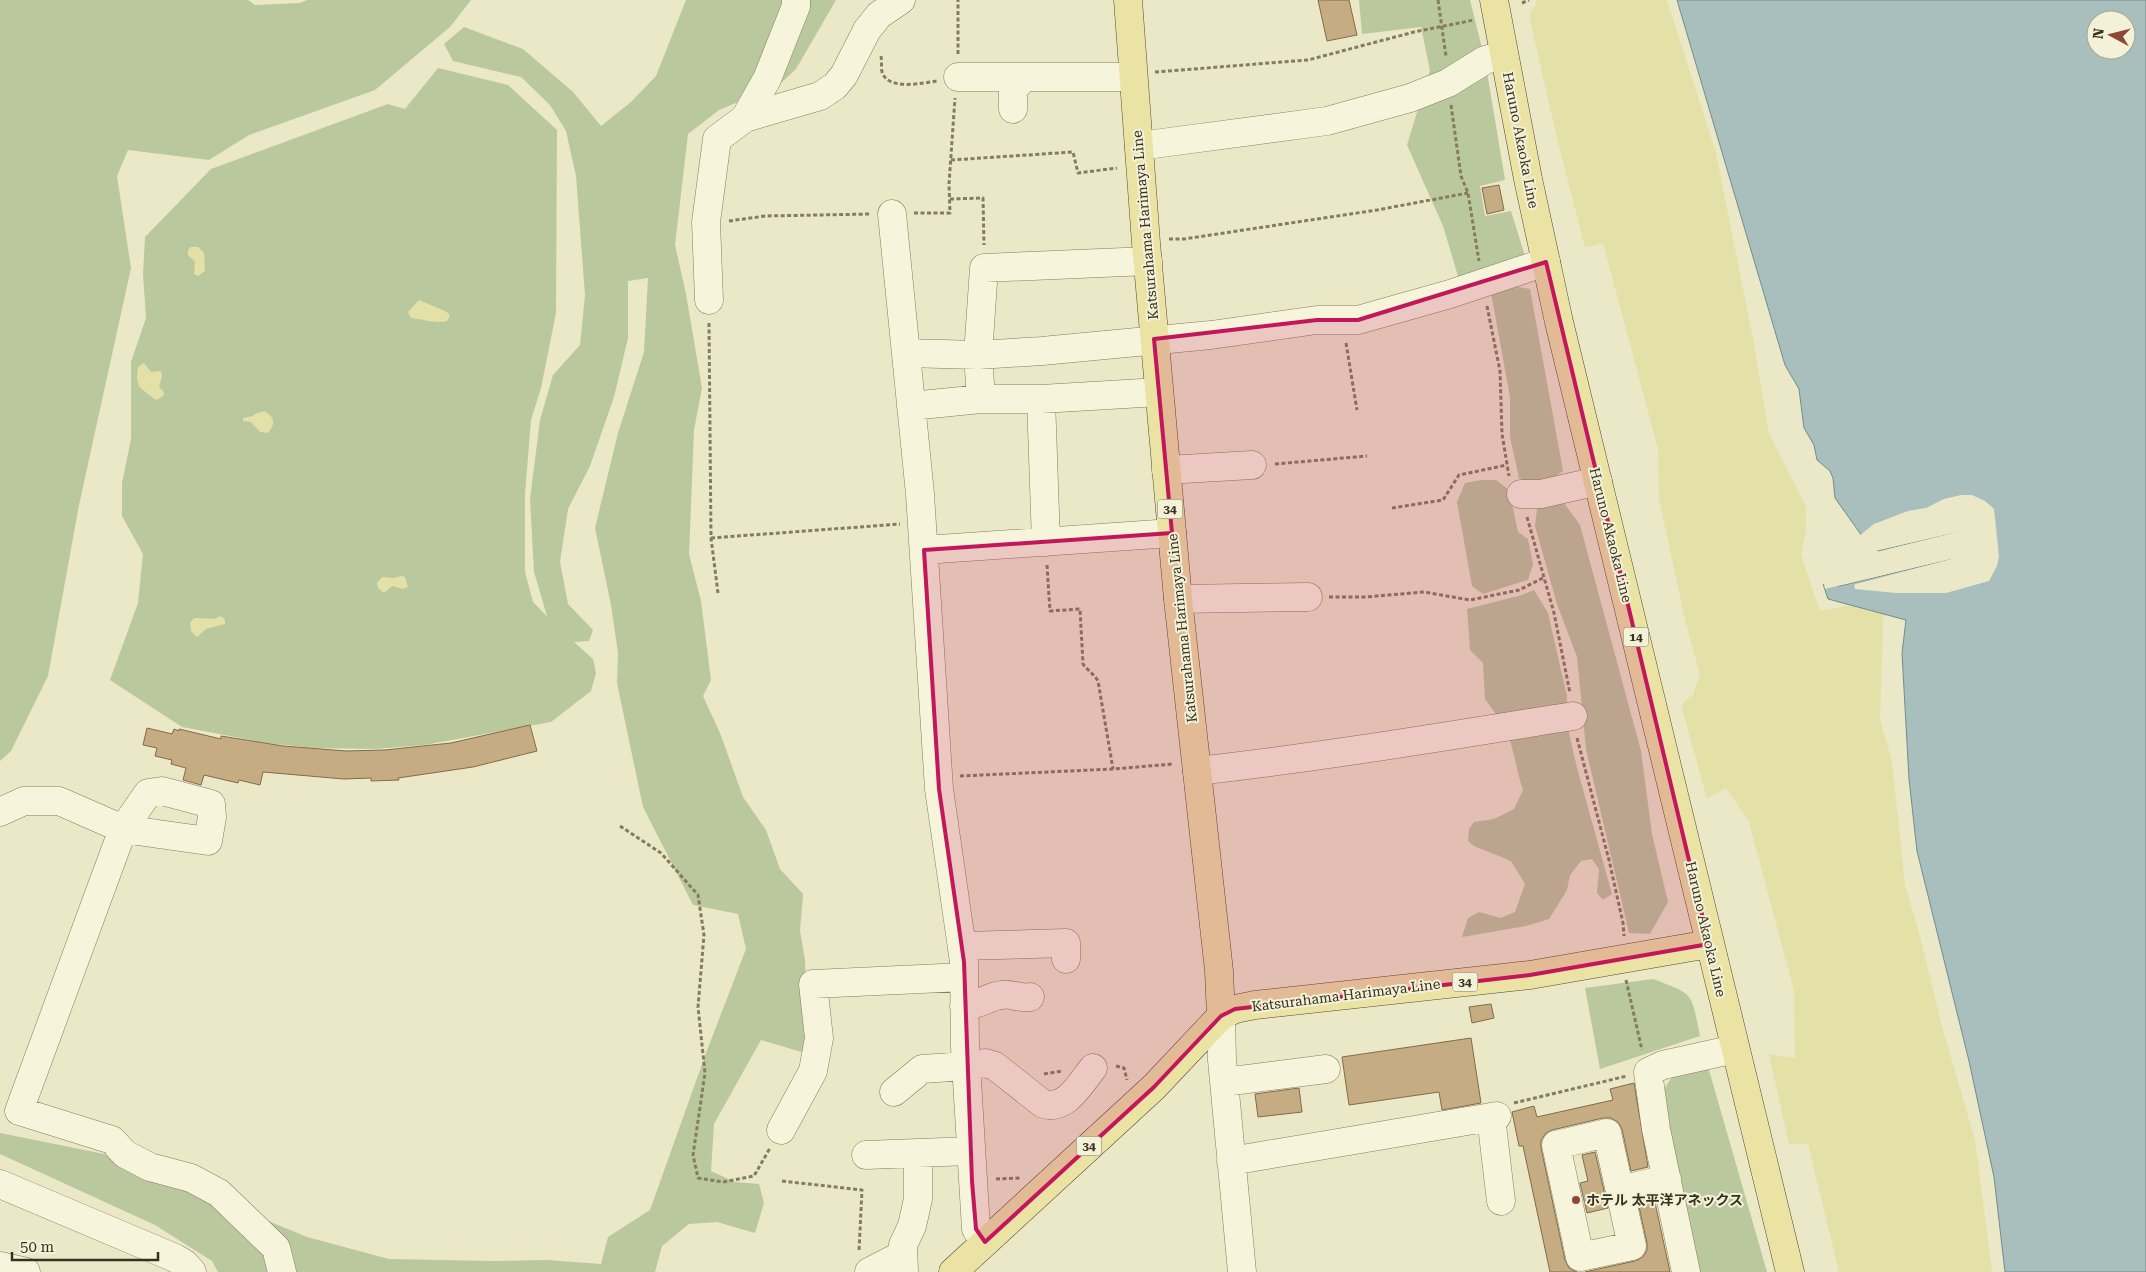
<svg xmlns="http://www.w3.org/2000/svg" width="2146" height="1272" viewBox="0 0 2146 1272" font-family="'Roboto Serif','Noto Sans JP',serif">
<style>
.green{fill:#bac89d}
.sand{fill:#e4e1a8}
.water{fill:#a9bfbe;stroke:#708d8c;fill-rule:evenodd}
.pier{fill:#ebe8c8}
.building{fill:#c6ac82;stroke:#836b47}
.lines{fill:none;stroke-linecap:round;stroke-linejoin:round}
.minor-casing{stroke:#857c5f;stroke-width:29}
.major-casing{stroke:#544932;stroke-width:29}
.path{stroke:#857c5f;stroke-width:3;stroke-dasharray:4 2.5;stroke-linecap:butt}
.minor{stroke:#f6f4db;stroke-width:28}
.major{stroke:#eae3a4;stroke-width:28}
.marked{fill:#c2185b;fill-opacity:0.2;stroke:#c2185b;stroke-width:4;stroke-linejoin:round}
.poi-dot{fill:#8f4734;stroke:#f3f1d7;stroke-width:2}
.labels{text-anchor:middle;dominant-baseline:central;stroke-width:4;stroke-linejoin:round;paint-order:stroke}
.shield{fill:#f3f1d7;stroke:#6f6b58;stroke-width:1}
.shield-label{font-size:12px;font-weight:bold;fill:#373121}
.street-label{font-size:14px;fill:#373121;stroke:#f3f1d7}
.poi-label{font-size:14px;font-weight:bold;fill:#373121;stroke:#f3f1d7;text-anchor:start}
</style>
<rect width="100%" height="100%" fill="#ebe8c8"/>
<path class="green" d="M0,0H248L255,5L300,3L307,0H471L450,27L375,90L249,135L209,160L128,150L117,176L131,268L79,505L48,676L11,751L0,761Z
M686,0H836L796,69L779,85L719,110L688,134L675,245L686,294L702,388L694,430L689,554L701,601L711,680L703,696L720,733L743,797L766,830L780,869L803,894L800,931L805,960L807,1013L805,1053L761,1040L714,1124L711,1171L735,1182L759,1184L764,1203L755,1233L717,1222L689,1224L662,1246L655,1272H218L212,1261L155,1225L0,1154V1133L109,1155L307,1237L389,1259L491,1261L547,1260L601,1264L608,1237L650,1210L706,1053L746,949L738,914L693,905L643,807L617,683L618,653L611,605L595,528L618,433L644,352L648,278L628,281V338L614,397L590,466L568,509L560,562L568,604L593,630L589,641L574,642L593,659L596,673L591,691L551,722L424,745L376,749L314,748L266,743L182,727L110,680L138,603L143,554L122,516V483L131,439V362L146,318L143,274L145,237L211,169L388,104L405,109L438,68L508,85L557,130L556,313L541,388L531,420L525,494V572L533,602L547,616L534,572L530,499L540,420L553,375L580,345L585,295L576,176L566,131L550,105L521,77L453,61L444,44L464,27L523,49L573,92L601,126L631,102L656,76Z
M1359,0H1470L1485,60L1505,180L1480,186L1485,216L1511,211L1525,256L1460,283L1443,226L1407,145L1430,70L1421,27L1362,34Z
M1507,285L1530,289L1563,471L1540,488L1519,478L1510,437V397L1491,293Z
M1481,480H1496L1509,490L1518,532L1528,539L1533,564L1528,580L1483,594L1472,586L1457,502L1465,483Z
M1564,503L1580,525L1641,751L1652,834L1668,902L1650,934L1629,933L1586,749L1577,657L1557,604L1535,526L1537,509Z
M1534,590L1548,613L1567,696L1566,713L1498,717L1485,699L1483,663L1470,650L1467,609L1522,595Z
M1567,724L1577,768L1612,894L1603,900L1597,893L1599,869L1592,859L1581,861L1570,875L1567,890L1549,919L1526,926L1462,937L1468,918L1479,912L1501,918L1515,912L1525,884L1511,861L1474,846L1468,841L1469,829L1474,822L1494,819L1514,809L1523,790C1517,773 1515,755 1509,738Z
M1653,979C1695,995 1691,992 1700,1036L1600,1069L1585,988Z
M1696,1068L1709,1070L1767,1272H1697L1661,1094L1675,1072Z"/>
<path class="sand" d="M1536,0H1667L1716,153L1753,339L1769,434L1806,506V533L1801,554L1820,611L1884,599L1880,720L1892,761L1905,885L1920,936L1942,1026L1975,1140L1992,1272H1839L1808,1144H1789L1769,1054L1795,1058L1794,991L1749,822L1726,788L1707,799L1681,705L1693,694L1700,675L1686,624L1659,500L1658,449L1603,243L1585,248L1557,138L1529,16L1536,4Z
M191,247H198L204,253L205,271L198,276L194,274L195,262L188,255V250Z
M419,300L447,312L450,316L447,321C436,324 423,319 411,318L408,312Z
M144,363L151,372L161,371L162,376L159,387L163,391L164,395L157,400C154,399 140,388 139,386L137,378L138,367Z
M264,411C275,417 276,424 268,433L260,432L251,422L243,421V418L253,416L255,414Z
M401,576L405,577L408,587L403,589L392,586L384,593L378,588L377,583L382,577L394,578Z
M221,616L225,620V624L206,629L197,637L191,631L190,623L194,618L214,619Z"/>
<path class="water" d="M1677,0H2146V1272H2005L1994,1177L1969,1061L1917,851L1909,779L1902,653L1906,620L1828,599L1823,584L1840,586L1968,555L1961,531L1878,551L1862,536L1835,498L1833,478L1830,471L1817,460L1814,445L1804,428L1799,389L1785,365ZM2096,20H2126V50H2096Z"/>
<path class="pier" d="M1961,495H1972L1985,501L1994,509L1999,556L1997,566L1989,581L1946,593H1896L1855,589L1854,585L1856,584L1959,557L1825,589L1824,584L1821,585L1823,582L1840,583L1965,553L1960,534L1876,552L1962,531L1875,551L1859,536L1874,524L1887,519L1908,511L1926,508L1944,499Z"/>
<path class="building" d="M1318,0H1349L1357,35L1327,41Z
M1499,185L1504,210L1487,214L1482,188Z
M530,725L537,751L473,767L398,778L399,780L371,781V778L344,779L263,772L260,785L239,780L238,783L204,775L201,785L183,780L186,768L171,764L172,760L155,756L157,748L143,745L147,728L172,734L174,729L179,731V729L221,739V736L283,746L346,751L385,750L451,743Z
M1491,1004L1494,1018L1472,1023L1469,1007Z
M1471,1038L1481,1103L1442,1110L1439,1092L1349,1105L1342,1057Z
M1634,1083L1648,1167L1631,1171L1622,1129L1618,1122L1611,1118H1603L1552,1130L1546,1133L1541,1140V1148L1565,1260L1569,1268L1577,1272H1550L1523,1146H1519L1512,1112L1534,1106L1537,1117L1613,1100L1610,1089Z
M1299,1088L1302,1112L1258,1117L1255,1094Z
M1595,1152L1608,1208L1587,1213L1580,1183L1588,1181L1582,1155Z
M1654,1198L1670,1272H1585L1635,1261L1643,1257L1647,1250V1243L1638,1202Z"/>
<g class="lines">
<defs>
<path id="minor" d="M958,77H1133
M1013,109V90L1024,77
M745,118L767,79L796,6V0
M1139,146L1327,121L1410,98L1448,83L1485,60L1504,55
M892,214L920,494L939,789L964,962L965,1047L976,1229L985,1242
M709,300L706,222L717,139L745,118L820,96L835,86L844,75L867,30L879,15L901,0
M906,353L978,355L1042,351L1211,335L1317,320H1358L1450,294L1546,262
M981,399L978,355L984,268L1148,261
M1041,399L1046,542
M911,406L981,399H1041L1159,392
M1166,470L1252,465
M1521,494H1541L1598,481
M924,550L1172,533
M1178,599L1308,597
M1197,771C1323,757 1448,736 1573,716
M0,812L24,801H59L123,829L208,841L212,817L211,804L162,791L148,793L123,829L19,1111L112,1140L125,1154L150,1167L191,1178L219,1193L276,1248L282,1272
M962,946L1066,943V959
M964,1006C980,1005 989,996 1002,995C1011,993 1020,999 1030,997
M1221,1016L1222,1060L1242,1272
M1224,1082L1326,1069
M894,1092L922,1069L967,1066L985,1063L995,1066L1043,1104C1066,1111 1080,1084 1093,1068
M1491,1117L1501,1201
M781,1130L813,1071L819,1038L813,984L964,977
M1607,1133L1632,1246L1580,1257L1556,1145Z
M866,1155L970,1151
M1231,1161L1497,1116
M0,1184L175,1258L185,1264L192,1272
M1620,1190L1667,1179
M0,1266L26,1272
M869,1272L902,1255
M904,1272L903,1245L912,1226L918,1199V1154
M1686,1272L1656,1129L1648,1072L1663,1065L1735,1049"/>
<path id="major" d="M1128,0L1146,243L1178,599L1219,971L1221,1016
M1494,0L1528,179L1559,322L1790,1272
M953,1272L1154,1087L1221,1016L1235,1009L1255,1005L1530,975L1709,944"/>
</defs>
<use href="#minor" class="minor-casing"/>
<use href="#major" class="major-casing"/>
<path class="path" d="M1438,0L1446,56
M1522,3L1529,0
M958,54V0
M881,56C882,61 881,67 882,72C888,91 923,83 937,81
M1155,72L1308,60L1414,32L1474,20
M1451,105L1461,176L1468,193L1479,261
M951,160L1073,152L1078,173L1117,168
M950,199L983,198L984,245
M914,213H950L949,184L955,98
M729,221L765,216L870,214
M1169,239H1184L1377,210L1468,193
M1487,306L1500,371L1502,434L1509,476
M709,323L711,538L718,593
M1346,343L1357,410
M1275,464L1367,456
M1392,508L1443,500L1459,475L1507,465
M1527,517L1554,613L1570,693
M711,538L900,524
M1047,565L1050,611L1080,609L1083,664C1088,671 1094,674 1098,681L1113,769
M1329,597H1365L1424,592L1470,600L1519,590L1543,578
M1577,738L1609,860L1623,923L1624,936
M960,776L1113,769L1173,764
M620,826L661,853L698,895L704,935L698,1007L705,1073L693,1155L698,1178L723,1182L754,1176L770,1148
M1626,980L1642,1050
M1116,1066L1124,1068L1127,1080
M1044,1074L1062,1071
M1514,1103L1627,1076
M996,1179L1020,1178
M782,1181L862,1190L859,1251"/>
<use href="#minor" class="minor"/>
<use href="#major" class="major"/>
</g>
<path class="marked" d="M1546,262L1709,944L1530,975L1235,1009L1221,1016L1154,1087L985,1242L976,1229L972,1181L964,962L939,789L924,550L1172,533L1154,339L1317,320H1358Z"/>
<circle class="poi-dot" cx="1576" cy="1200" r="5"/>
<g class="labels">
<g class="shield">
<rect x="1157.5" y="499.5" width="25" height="19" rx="4"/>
<rect x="1623.5" y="627.5" width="25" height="19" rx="4"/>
<rect x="1452.5" y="972.5" width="25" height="19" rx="4"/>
<rect x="1076.5" y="1136.5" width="25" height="19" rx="4"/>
</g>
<g class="shield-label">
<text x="1170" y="509">34</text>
<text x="1636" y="637">14</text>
<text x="1465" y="982">34</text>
<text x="1089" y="1146">34</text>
</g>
<g class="street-label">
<text transform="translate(1521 140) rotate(79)">Haruno Akaoka Line</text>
<text transform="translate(1145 225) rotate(-95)">Katsurahama Harimaya Line</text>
<text transform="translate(1611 535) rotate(76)">Haruno Akaoka Line</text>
<text transform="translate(1182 628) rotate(-96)">Katsurahama Harimaya Line</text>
<text transform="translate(1706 929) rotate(77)">Haruno Akaoka Line</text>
<text transform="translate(1346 995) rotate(-7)">Katsurahama Harimaya Line</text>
</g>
<g class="poi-label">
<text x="1586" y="1200">ホテル 太平洋アネックス</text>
</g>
</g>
<g transform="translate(2111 35) rotate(277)"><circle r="24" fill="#f3f1d7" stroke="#a8a48e"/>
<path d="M0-4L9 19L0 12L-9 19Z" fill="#8f4734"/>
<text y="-8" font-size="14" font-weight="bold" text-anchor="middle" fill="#373121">N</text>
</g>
<path d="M12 1252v8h146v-8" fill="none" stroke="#373121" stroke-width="2.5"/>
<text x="20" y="1252" font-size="15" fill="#373121" stroke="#f3f1d7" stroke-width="4" paint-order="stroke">50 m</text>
</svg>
